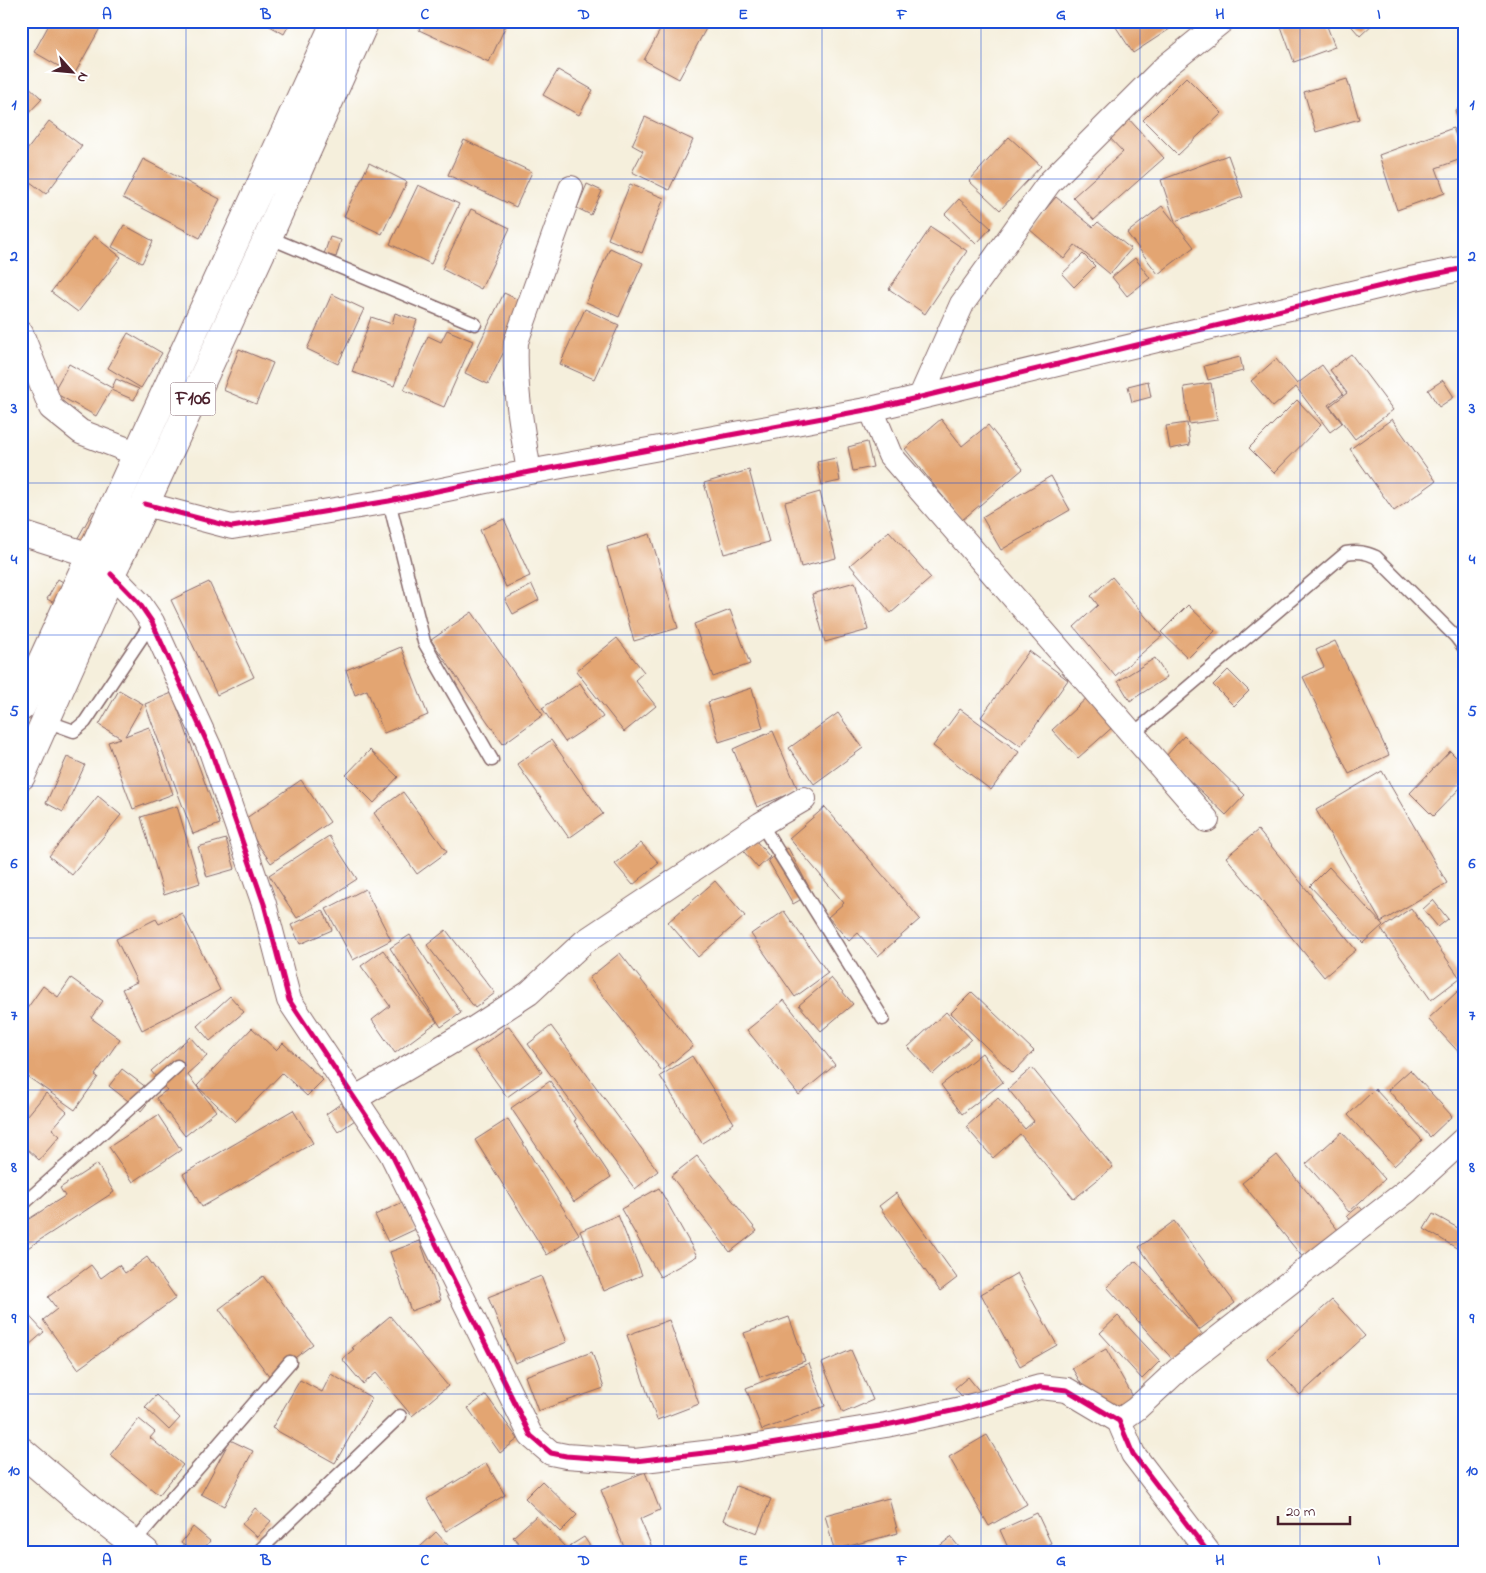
<svg xmlns="http://www.w3.org/2000/svg" width="1486" height="1573" viewBox="0 0 1486 1573" font-family="'Indie Flower',sans-serif">
<style>
.building{fill:#e3a572}
.lines{fill:none;stroke-linecap:round;stroke-linejoin:round}
.service-casing{stroke:#866869;stroke-width:15}
.minor-casing{stroke:#866869;stroke-width:26}
.secondary-casing{stroke:#866869;stroke-width:30}
.primary-casing{stroke:#866869;stroke-width:30}
.service{stroke:#fff;stroke-width:12}
.minor{stroke:#fff;stroke-width:24}
.secondary{stroke:#fff;stroke-width:28}
.primary{stroke:#fff;stroke-width:28}
.cycleway-casing{stroke:#fff;stroke-width:8}
.cycleway{stroke:#d6006c;stroke-width:5}
.grid{fill:none;stroke:#1d4ed8;stroke-width:1;stroke-opacity:0.55}
.labels{text-anchor:middle;dominant-baseline:central;stroke-width:4.5;stroke-linejoin:round;paint-order:stroke}
.shield{fill:#fff;stroke:#80626b;stroke-width:1}
.shield-label{font-size:19px;font-weight:bold;fill:#4a1f2b}
.neatline{fill:none;stroke:#1d4ed8;stroke-width:2}
.grid-label{font-size:16px;text-anchor:middle;font-weight:bold;fill:#1d4ed8}
</style>
<rect width="100%" height="100%" fill="#fff"/>
<filter id="ink" filterUnits="userSpaceOnUse"><feTurbulence type="fractalNoise" baseFrequency=".02" numOctaves="2"/><feDisplacementMap in="SourceGraphic" scale="10" xChannelSelector="R" yChannelSelector="G"/><feConvolveMatrix kernelMatrix="1 2 1 2 8 2 1 2 1" color-interpolation-filters="sRGB"/></filter>
<filter id="wash" filterUnits="userSpaceOnUse"><feTurbulence type="fractalNoise" baseFrequency=".0096" numOctaves="4" result="noise"/><feDisplacementMap in="SourceGraphic" scale="20" xChannelSelector="R" yChannelSelector="G"/><feGaussianBlur stdDeviation="1.12" result="paint"/><feColorMatrix in="noise" values="0 0 0 0 0 0 0 0 0 0 0 0 0 0 0 0 0 1.4 0 .05"/><feComposite in="paint" operator="in"/></filter>
<g filter="url(#wash)">
<rect width="100%" height="100%" fill="#f5efdc"/>
<g id="blocks">
<path class="building" d="M51,21H104L74,75L34,52Z
M261,21H291L284,34Z
M423,21H508L489,62L419,30Z
M665,21H710L679,79L644,60Z
M1112,21H1182L1133,53Z
M1279,21H1325L1335,47L1294,62Z
M1347,21H1376L1360,36Z
M558,70L593,90L579,115L543,95Z
M1186,77L1222,113L1178,155L1143,120Z
M21,79L42,99L21,121Z
M1347,79L1359,119L1316,132L1304,92Z
M1465,106V137H1464L1455,110Z
M645,117L693,140L669,190L632,172L643,151L632,145Z
M1128,118L1164,158L1094,220L1073,197L1123,152L1108,136Z
M49,121L82,146L46,194L21,175V158Z
M1453,128L1464,158L1436,168L1445,193L1397,210L1379,155Z
M1009,137L1041,166L1000,210L969,181Z
M464,140L532,172L516,207L448,175Z
M1228,155L1243,197L1175,221L1161,180Z
M143,159L220,199L200,238L123,198Z
M369,163L407,182L382,234L344,216Z
M587,184L602,191L591,215L577,208Z
M630,184L664,198L642,253L608,239Z
M418,185L459,204L431,264L390,244Z
M1056,197L1093,227L1098,222L1131,249L1110,274L1075,245L1064,259L1029,229Z
M959,199L991,228L976,244L945,214Z
M1162,206L1194,247L1158,274L1127,233Z
M471,209L510,228L481,289L442,269Z
M124,225L153,241L142,263L112,247Z
M931,227L967,251L925,314L889,289Z
M94,236L121,257L78,312L51,292Z
M330,237L341,240L336,257L324,254Z
M610,248L643,263L619,317L586,302Z
M1083,254L1095,266L1074,287L1062,274Z
M1135,258L1150,278L1127,296L1112,277Z
M504,293L527,304L488,384L465,373Z
M332,294L364,309L338,364L307,349Z
M585,309L619,325L594,379L560,364Z
M395,313L417,320L394,386L352,372L371,317L392,324Z
M447,330L473,341L444,407L404,390L428,336L441,342Z
M128,333L162,353L141,388L108,368Z
M239,349L273,363L256,404L223,390Z
M1351,354L1393,410L1355,439L1330,406L1347,393L1330,370Z
M1240,357L1243,371L1208,380L1204,366Z
M1276,359L1297,384L1322,365L1343,394L1328,405L1342,423L1330,432L1296,387L1273,407L1251,381Z
M69,364L112,388L116,379L139,389L134,400L111,390L96,416L53,392Z
M1443,380L1454,397L1439,407L1428,390Z
M1148,381L1151,397L1132,402L1128,386Z
M1211,383L1217,420L1189,424L1184,387Z
M1297,400L1321,425L1274,473L1249,448Z
M941,419L962,446L988,425L1023,469L962,520L905,449Z
M1392,419L1436,481L1394,511L1350,449Z
M1187,423L1190,445L1170,449L1166,426Z
M867,442L873,467L853,471L848,447Z
M836,458L840,481L822,485L817,462Z
M749,470L769,542L724,554L704,483Z
M1051,476L1070,510L1001,550L982,517Z
M820,492L836,558L801,567L785,502Z
M93,511L101,515L84,548L75,543Z
M504,519L530,576L506,587L480,530Z
M889,531L931,578L891,613L850,565Z
M650,534L678,628L634,641L607,547Z
M1112,577L1162,636L1115,676L1074,627L1098,605L1091,596Z
M58,579L68,585L58,605L47,599Z
M209,582L254,677L217,695L171,600Z
M855,582L868,630L825,642L812,594Z
M532,585L539,600L513,614L505,599Z
M1188,605L1215,631L1188,658L1161,632Z
M730,610L750,664L713,677L694,624Z
M472,612L543,715L503,744L431,640Z
M617,638L644,672L635,680L656,706L624,732L576,671Z
M1335,641L1389,755L1349,774L1303,677L1324,667L1316,650Z
M401,647L428,715L384,733L367,690L355,695L346,670Z
M1029,651L1068,680L1021,746L981,717Z
M1155,658L1167,677L1130,701L1118,681Z
M1228,670L1249,691L1234,706L1213,685Z
M580,683L603,717L565,742L542,708Z
M752,688L763,728L719,742L708,702Z
M119,690L143,704L125,736L149,727L173,794L133,809L108,742L121,738L99,725Z
M172,693L220,824L193,834L145,704Z
M1090,695L1116,724L1078,758L1052,730Z
M960,709L1019,752L991,790L933,746Z
M838,713L863,748L814,784L789,748Z
M773,731L798,790L757,807L733,749Z
M1184,736L1245,795L1226,815L1165,757Z
M551,740L603,814L569,838L517,764Z
M370,750L398,777L374,803L346,775Z
M1450,751L1465,766V783L1433,816L1410,793Z
M67,757L85,765L63,812L46,803Z
M1382,771L1447,883L1381,922L1316,810Z
M301,780L330,822L271,863L242,821Z
M403,792L447,852L417,874L374,813Z
M98,796L121,815L72,875L49,856Z
M177,806L200,883L164,895L141,817Z
M825,807L920,919L878,956L858,933L849,941L828,917L844,903L789,838Z
M1258,830L1356,950L1324,977L1226,857Z
M329,836L357,879L297,918L269,875Z
M226,839L235,869L207,877L198,847Z
M756,841L770,857L758,868L744,852Z
M641,843L659,863L633,885L615,864Z
M788,848L812,893L793,904L768,860Z
M1329,867L1383,925L1363,943L1310,886Z
M715,881L745,916L698,957L668,922Z
M365,889L391,940L353,960L326,909Z
M1433,900L1448,919L1438,927L1423,909Z
M1411,908L1460,978L1431,1000L1381,929Z
M323,910L332,930L300,944L291,925Z
M784,911L828,973L795,997L751,934Z
M182,913L220,990L142,1030L122,989L137,982L116,939L156,919L159,924Z
M446,930L495,993L475,1008L427,945Z
M410,935L461,1013L441,1027L390,948Z
M383,950L437,1022L395,1053L372,1020L390,1006L361,966Z
M620,953L693,1046L662,1071L589,978Z
M71,978L103,1001L91,1018L120,1039L95,1075L98,1077L75,1110L21,1072V1017L43,986L58,997Z
M831,978L853,1004L821,1031L799,1005Z
M1458,991L1465,999V1059L1428,1019Z
M972,992L1034,1051L1013,1073L951,1013Z
M230,996L244,1012L210,1041L197,1026Z
M784,1000L835,1065L799,1095L747,1030Z
M946,1012L971,1039L933,1074L908,1047Z
M509,1026L542,1072L507,1097L474,1051Z
M551,1026L658,1171L635,1189L528,1044Z
M252,1028L276,1050L283,1043L323,1080L307,1096L282,1073L235,1122L197,1086Z
M190,1037L207,1056L187,1074L216,1111L185,1136L156,1098L167,1090L151,1071Z
M982,1053L1003,1082L962,1114L941,1085Z
M692,1056L734,1123L702,1143L660,1076Z
M1032,1068L1113,1167L1074,1199L1020,1134L993,1158L966,1127L998,1098L1025,1129L1034,1121L1008,1089Z
M122,1069L155,1094L141,1111L109,1086Z
M1410,1070L1452,1116L1430,1137L1388,1090Z
M550,1081L576,1120L574,1121L611,1177L574,1202L511,1108Z
M1375,1089L1422,1140L1394,1166L1348,1115Z
M46,1093L67,1112L52,1129L60,1136L39,1160L25,1147L21,1152V1109L28,1115Z
M343,1102L355,1120L338,1132L326,1114Z
M293,1110L313,1143L202,1207L183,1174Z
M158,1115L181,1150L133,1182L109,1147Z
M508,1119L579,1234L547,1255L475,1140Z
M1342,1132L1385,1179L1349,1212L1306,1164Z
M1277,1155L1338,1230L1304,1259L1242,1183Z
M697,1156L757,1231L730,1252L671,1176Z
M97,1164L114,1192L26,1249L21,1241V1224L65,1196L60,1188Z
M659,1188L697,1256L660,1277L621,1209Z
M896,1193L957,1278L940,1291L879,1206Z
M403,1202L416,1229L388,1242L375,1215Z
M1359,1206L1372,1220L1360,1231L1347,1216Z
M1433,1214L1465,1232V1253L1424,1229Z
M618,1215L642,1275L604,1291L580,1231Z
M1174,1221L1235,1303L1199,1330L1139,1247Z
M420,1241L441,1300L411,1311L390,1252Z
M147,1257L176,1298L78,1369L43,1320L57,1309L48,1297L91,1265L101,1278L119,1265L125,1273Z
M1136,1261L1205,1337L1176,1363L1107,1287Z
M1017,1273L1057,1345L1020,1366L981,1294Z
M263,1276L313,1344L270,1377L219,1309Z
M541,1276L567,1342L515,1363L488,1297Z
M1332,1300L1365,1336L1300,1395L1267,1358Z
M21,1307L44,1332L21,1352Z
M390,1316L448,1386L412,1416L376,1373L363,1384L342,1359L354,1349L352,1348Z
M1118,1316L1160,1361L1142,1379L1100,1333Z
M789,1317L805,1361L760,1377L744,1333Z
M669,1320L699,1404L657,1420L627,1335Z
M1106,1349L1135,1400L1102,1420L1072,1368Z
M851,1350L873,1400L843,1413L822,1363Z
M592,1352L604,1388L538,1411L525,1376Z
M809,1363L825,1406L762,1430L746,1388Z
M331,1374L372,1398L335,1463L272,1428L300,1380L322,1392Z
M968,1377L981,1393L968,1404L955,1388Z
M156,1395L180,1418L169,1430L145,1407Z
M486,1395L518,1439L500,1453L468,1408Z
M139,1419L155,1432L150,1438L183,1465L159,1495L110,1455Z
M987,1435L1027,1504L989,1526L949,1457Z
M230,1440L253,1451L224,1506L201,1494Z
M486,1463L505,1495L446,1531L427,1499Z
M645,1472L660,1510L640,1519L654,1552H626L601,1490Z
M542,1481L577,1515L560,1532L525,1498Z
M736,1486L771,1499L757,1533L723,1520Z
M889,1498L898,1533L834,1550L825,1515Z
M255,1508L271,1521L257,1537L242,1524Z
M1037,1513L1051,1543L1031,1552H1010L1000,1530Z
M536,1516L565,1547L560,1552H527L513,1537Z
M193,1527L210,1541L201,1552H193L181,1543Z
M436,1532L454,1552H422L419,1548Z
M584,1537L594,1552H560Z
M951,1537L963,1552H932Z"/>
</g>
</g>
<g filter="url(#ink)">
<use href="#blocks" fill-opacity="0" stroke="#866869" stroke-width="1"/>
<g class="lines">
<defs>
<path id="service" d="M268,237L475,324
M389,501L424,642L492,760
M46,721L74,731L85,722L152,622
M1133,734L1346,553C1358,551 1365,552 1376,557L1456,637L1465,649
M761,824L883,1019
M21,1206L177,1066
M133,1543L290,1362
M258,1552L400,1416"/>
<path id="minor" d="M21,333L51,408L81,432L138,454
M921,396L962,304L1049,183L1165,67L1222,21
M871,409L890,455L1207,820
M529,472C522,428 514,387 516,342L571,188
M145,504L232,527L389,501L529,472L871,409L1410,279L1465,268
M21,533L90,555
M111,574L139,603L152,622L211,751L264,904L289,1000L391,1153L531,1436L551,1453L566,1456L635,1461L739,1449L886,1425L961,1409L1040,1387L1067,1390L1119,1421L1133,1454L1208,1552
M354,1099L475,1028L529,993L584,942L761,824L804,799
M1119,1421L1136,1409L1180,1368L1408,1190L1465,1138"/>
<path id="secondary" d="M21,1451L88,1508L145,1552"/>
<path id="primary" d="M21,707L336,21
M21,776L111,574L145,504L268,237L365,21"/>
</defs>
<use href="#service" class="service-casing"/>
<use href="#minor" class="minor-casing"/>
<use href="#secondary" class="secondary-casing"/>
<use href="#primary" class="primary-casing"/>
<use href="#service" class="service"/>
<use href="#minor" class="minor"/>
<use href="#secondary" class="secondary"/>
<use href="#primary" class="primary"/>
<defs>
<path id="cycleway" d="M145,504L232,527L389,501L529,472L871,409L1410,279L1465,268
M111,574L139,603L152,622L211,751L264,904L289,1000L391,1153L531,1436L551,1453L566,1456L635,1461L739,1449L886,1425L961,1409L1040,1387L1067,1390L1119,1421L1133,1454L1208,1552"/>
</defs>
<use href="#cycleway" class="cycleway-casing"/>
<use href="#cycleway" class="cycleway"/>
</g>
</g>
<path class="grid" d="M186,21V1552M346,21V1552M504,21V1552M664,21V1552M822,21V1552M981,21V1552M1140,21V1552M1300,21V1552M21,179H1465M21,331H1465M21,483H1465M21,635H1465M21,786H1465M21,938H1465M21,1090H1465M21,1242H1465M21,1394H1465"/>
<g class="labels">
<rect class="shield" x="170.5" y="382.5" width="45" height="33" rx="4"/>
<g class="shield-label">
<text x="193" y="399">F106</text>
</g>
</g>
<rect width="1486" height="1573" fill="none" stroke="#fff" stroke-width="55"/>
<g transform="translate(72 72) rotate(117)" stroke="#ffffff" stroke-width="4" paint-order="stroke">
<path d="M0-4L9 19L0 12L-9 19Z" fill="#4a1f2b"/>
<text y="-8" font-size="14" font-weight="bold" text-anchor="middle" fill="#4a1f2b">N</text>
</g>
<path d="M1278 1516v8h72v-8" fill="none" stroke="#4a1f2b" stroke-width="2.5"/>
<text x="1286" y="1516" font-size="15" fill="#4a1f2b" stroke="#ffffff" stroke-width="4" paint-order="stroke">20 m</text>
<rect x="28" y="28" width="1430" height="1518" class="neatline"/>
<g class="grid-label">
<text x="107" y="19">A</text>
<text x="266" y="19">B</text>
<text x="425" y="19">C</text>
<text x="584" y="19">D</text>
<text x="743" y="19">E</text>
<text x="902" y="19">F</text>
<text x="1061" y="19">G</text>
<text x="1220" y="19">H</text>
<text x="1379" y="19">I</text>
<text x="14" y="109">1</text>
<text x="1472" y="109">1</text>
<text x="14" y="261">2</text>
<text x="1472" y="261">2</text>
<text x="14" y="413">3</text>
<text x="1472" y="413">3</text>
<text x="14" y="564">4</text>
<text x="1472" y="564">4</text>
<text x="14" y="716">5</text>
<text x="1472" y="716">5</text>
<text x="14" y="868">6</text>
<text x="1472" y="868">6</text>
<text x="14" y="1020">7</text>
<text x="1472" y="1020">7</text>
<text x="14" y="1172">8</text>
<text x="1472" y="1172">8</text>
<text x="14" y="1323">9</text>
<text x="1472" y="1323">9</text>
<text x="14" y="1475">10</text>
<text x="1472" y="1475">10</text>
<text x="107" y="1565">A</text>
<text x="266" y="1565">B</text>
<text x="425" y="1565">C</text>
<text x="584" y="1565">D</text>
<text x="743" y="1565">E</text>
<text x="902" y="1565">F</text>
<text x="1061" y="1565">G</text>
<text x="1220" y="1565">H</text>
<text x="1379" y="1565">I</text>
</g>
</svg>
